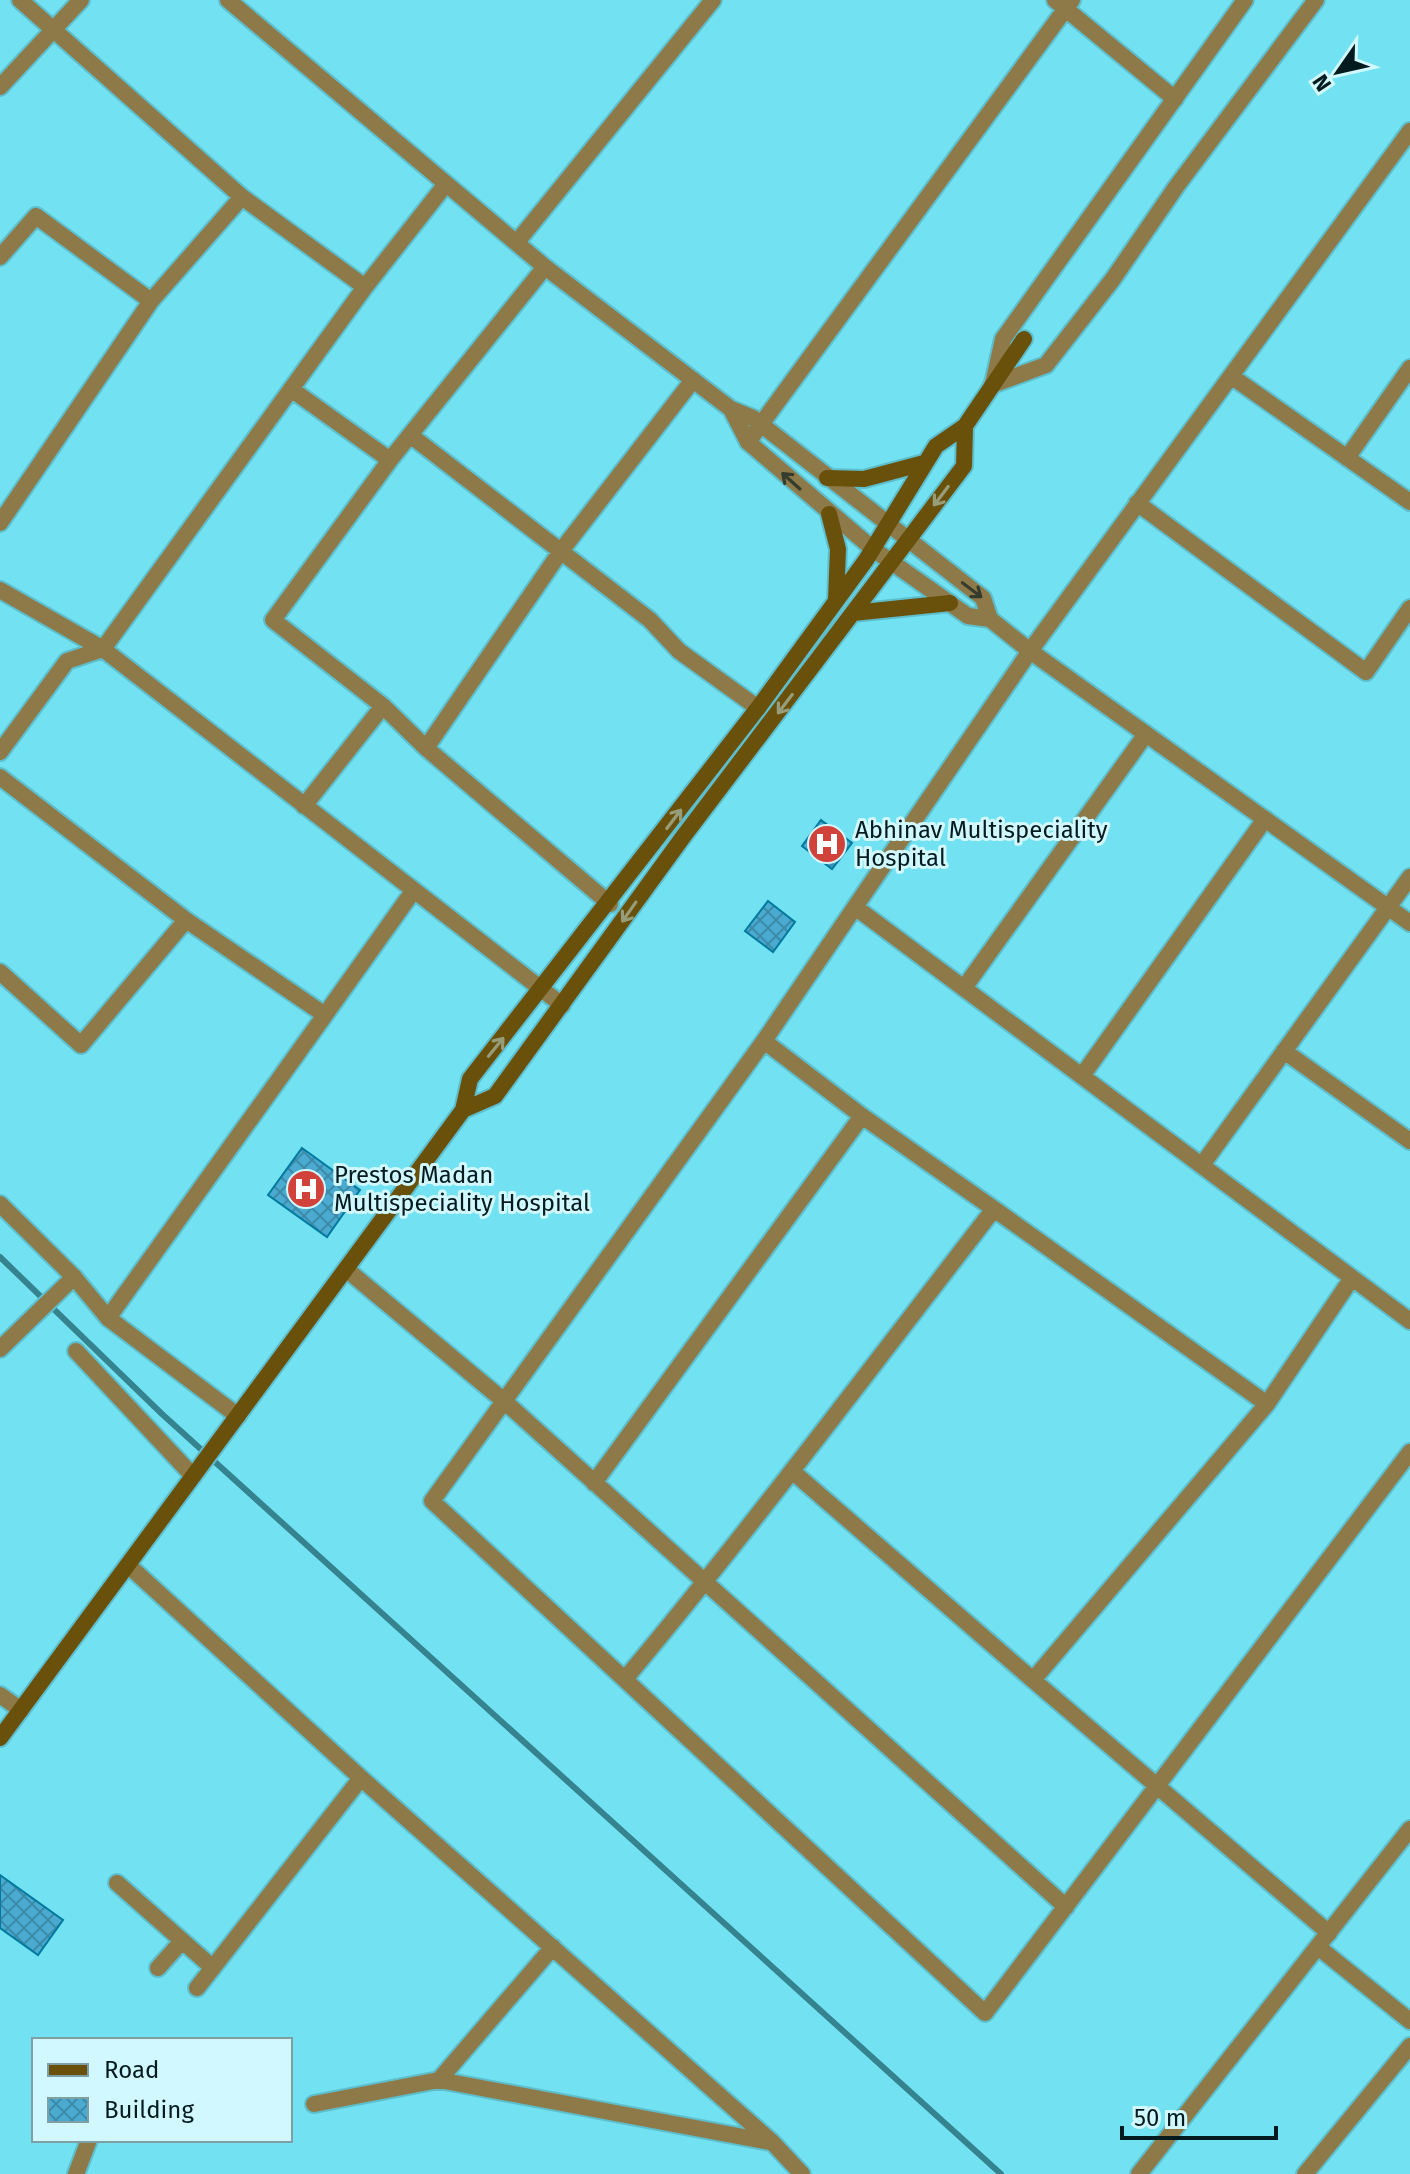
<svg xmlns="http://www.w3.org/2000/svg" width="1410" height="2174" viewBox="0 0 1410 2174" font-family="'Fira Sans',sans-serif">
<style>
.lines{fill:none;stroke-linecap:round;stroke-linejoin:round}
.stream{stroke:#35838e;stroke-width:6}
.building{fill:url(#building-cross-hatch);stroke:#017a9e;stroke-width:2}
.minor-casing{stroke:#5ebecc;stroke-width:20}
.tertiary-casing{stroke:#5ebecc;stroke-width:20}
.secondary-casing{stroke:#5ebecc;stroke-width:20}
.minor{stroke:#8e7a49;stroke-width:16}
.tertiary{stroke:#8e7a49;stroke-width:16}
.secondary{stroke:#69510c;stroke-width:16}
.oneway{stroke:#343c2d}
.oneway2{stroke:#979c79}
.labels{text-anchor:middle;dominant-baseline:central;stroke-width:6;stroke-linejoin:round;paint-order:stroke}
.poi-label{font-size:24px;fill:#031b1e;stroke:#d0f8fe;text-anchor:start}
</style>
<defs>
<pattern id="building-cross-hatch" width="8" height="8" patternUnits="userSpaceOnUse" patternTransform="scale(2)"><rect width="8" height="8" fill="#4baad0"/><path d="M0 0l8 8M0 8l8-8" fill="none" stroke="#3c8aa8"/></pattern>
</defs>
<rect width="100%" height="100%" fill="#72e2f2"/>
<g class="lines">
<path class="stream" d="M0,1257L162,1414L1001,2174"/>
</g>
<path class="building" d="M821,820L852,843L832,869L802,846Z
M768,901L795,922L773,952L745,931Z
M302,1148L360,1190L327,1237L268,1195Z
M0,1875L63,1920L38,1955L0,1928Z"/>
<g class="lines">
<defs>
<path id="minor" d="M20,0L242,197
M1055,0L1175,99
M446,184L365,287L103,649L562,1005
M517,242L713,0
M0,257L36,216L151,301
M1231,376L1410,502
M992,385L1046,365L1113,279L1176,187L1316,0
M291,389L390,460L273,620L383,706L426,748L610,904
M410,435L650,620L679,651L758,708
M748,442L1072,0
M1347,458L1410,368
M390,460L545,267
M1137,503L1366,672L1410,608
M0,523L151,301L242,197L365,287
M0,590L103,649
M426,748L561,551L693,380
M0,752L67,661L103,649
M0,777L186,920L81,1045L0,972
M304,806L383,706
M855,907L1030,651L1410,131
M964,988L1146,734
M325,1015L414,890
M764,1041L862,1116
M1284,1051L1410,1141
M1082,1076L1265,819
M1202,1165L1410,877
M346,1269L504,1401L1066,1907
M108,1318L325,1015L186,920
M1410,1321L855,907L764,1041L432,1501L985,2013L1410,1452
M0,1349L74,1277
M76,1351L193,1476
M1267,1404L1352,1278
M594,1483L862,1116L994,1209
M128,1565L361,1778L772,2142L802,2174
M625,1679C753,1526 872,1366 994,1209L1267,1404L1033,1680L792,1471
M1033,1680L1329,1933
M0,1695L21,1710
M117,1883L213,1968
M1318,1947L1410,2021
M158,1968L182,1941
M197,1988L361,1778
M439,2080L553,1947
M314,2104L439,2080L770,2142
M76,2174L89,2140
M1305,2174L1410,2046"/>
<path id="tertiary" d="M228,0L545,267L731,409L753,418L983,598L990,619L1030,651L1410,923
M0,87L81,0
M993,384L1003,339L1245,0
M731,409L748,442L873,549L968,616L990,619
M0,1204L74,1277L108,1318L238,1416
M1139,2174L1410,1829"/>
<path id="secondary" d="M827,478L864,479L924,463
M829,514L838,549L836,600
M853,613L950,603
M463,1110L495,1096L683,837L964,466L965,426
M0,1738L463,1110L470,1079L758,708L866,560L936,446L965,426L1024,339"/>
</defs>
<use href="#minor" class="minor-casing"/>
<use href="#tertiary" class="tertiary-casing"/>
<use href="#secondary" class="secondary-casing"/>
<use href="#minor" class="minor"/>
<use href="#tertiary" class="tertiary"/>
<use href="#secondary" class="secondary"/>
</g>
<defs><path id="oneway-shaft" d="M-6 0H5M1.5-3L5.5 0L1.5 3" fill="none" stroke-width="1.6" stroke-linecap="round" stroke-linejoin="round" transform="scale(2)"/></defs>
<g class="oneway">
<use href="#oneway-shaft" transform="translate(791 481) rotate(-138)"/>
<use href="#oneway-shaft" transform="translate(972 590) rotate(37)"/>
</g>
<g class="oneway2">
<use href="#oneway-shaft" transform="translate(941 496) rotate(127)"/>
<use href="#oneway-shaft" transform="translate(785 704) rotate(127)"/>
<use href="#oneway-shaft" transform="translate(674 819) rotate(-53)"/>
<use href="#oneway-shaft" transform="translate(629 912) rotate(125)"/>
<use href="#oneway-shaft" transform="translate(496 1047) rotate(-51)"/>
</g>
<defs>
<symbol id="hospital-disc" viewBox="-11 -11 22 22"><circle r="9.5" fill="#d1433a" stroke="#d0f8fe"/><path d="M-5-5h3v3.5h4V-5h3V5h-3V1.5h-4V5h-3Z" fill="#fff"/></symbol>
</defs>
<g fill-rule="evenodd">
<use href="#hospital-disc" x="805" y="822" width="44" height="44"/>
<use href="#hospital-disc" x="284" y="1167" width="44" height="44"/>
</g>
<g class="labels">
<g class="poi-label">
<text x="855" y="830">Abhinav Multispeciality<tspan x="855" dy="28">Hospital</tspan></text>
<text x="334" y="1175">Prestos Madan<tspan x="334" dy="28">Multispeciality Hospital</tspan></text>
</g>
</g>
<rect x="32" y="2038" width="260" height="104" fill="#d0f8fe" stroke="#7ea0a4" stroke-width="2"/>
<rect x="48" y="2064" width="40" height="12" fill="#69510c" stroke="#7ea0a4" stroke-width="2"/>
<text x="104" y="2078" font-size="24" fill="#031b1e">Road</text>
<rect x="48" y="2098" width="40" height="24" fill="url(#building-cross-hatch)" stroke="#7ea0a4" stroke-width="2"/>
<text x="104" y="2118" font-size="24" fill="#031b1e">Building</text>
<g transform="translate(1338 72) rotate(236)" stroke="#d0f8fe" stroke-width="6" paint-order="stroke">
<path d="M0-6L14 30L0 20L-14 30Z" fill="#031b1e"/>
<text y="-12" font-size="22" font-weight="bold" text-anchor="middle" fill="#031b1e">N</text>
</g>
<path d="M1122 2126v12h154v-12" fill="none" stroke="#031b1e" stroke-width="4"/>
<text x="1134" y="2126" font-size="24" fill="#031b1e" stroke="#d0f8fe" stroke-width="6" paint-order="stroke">50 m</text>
</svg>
